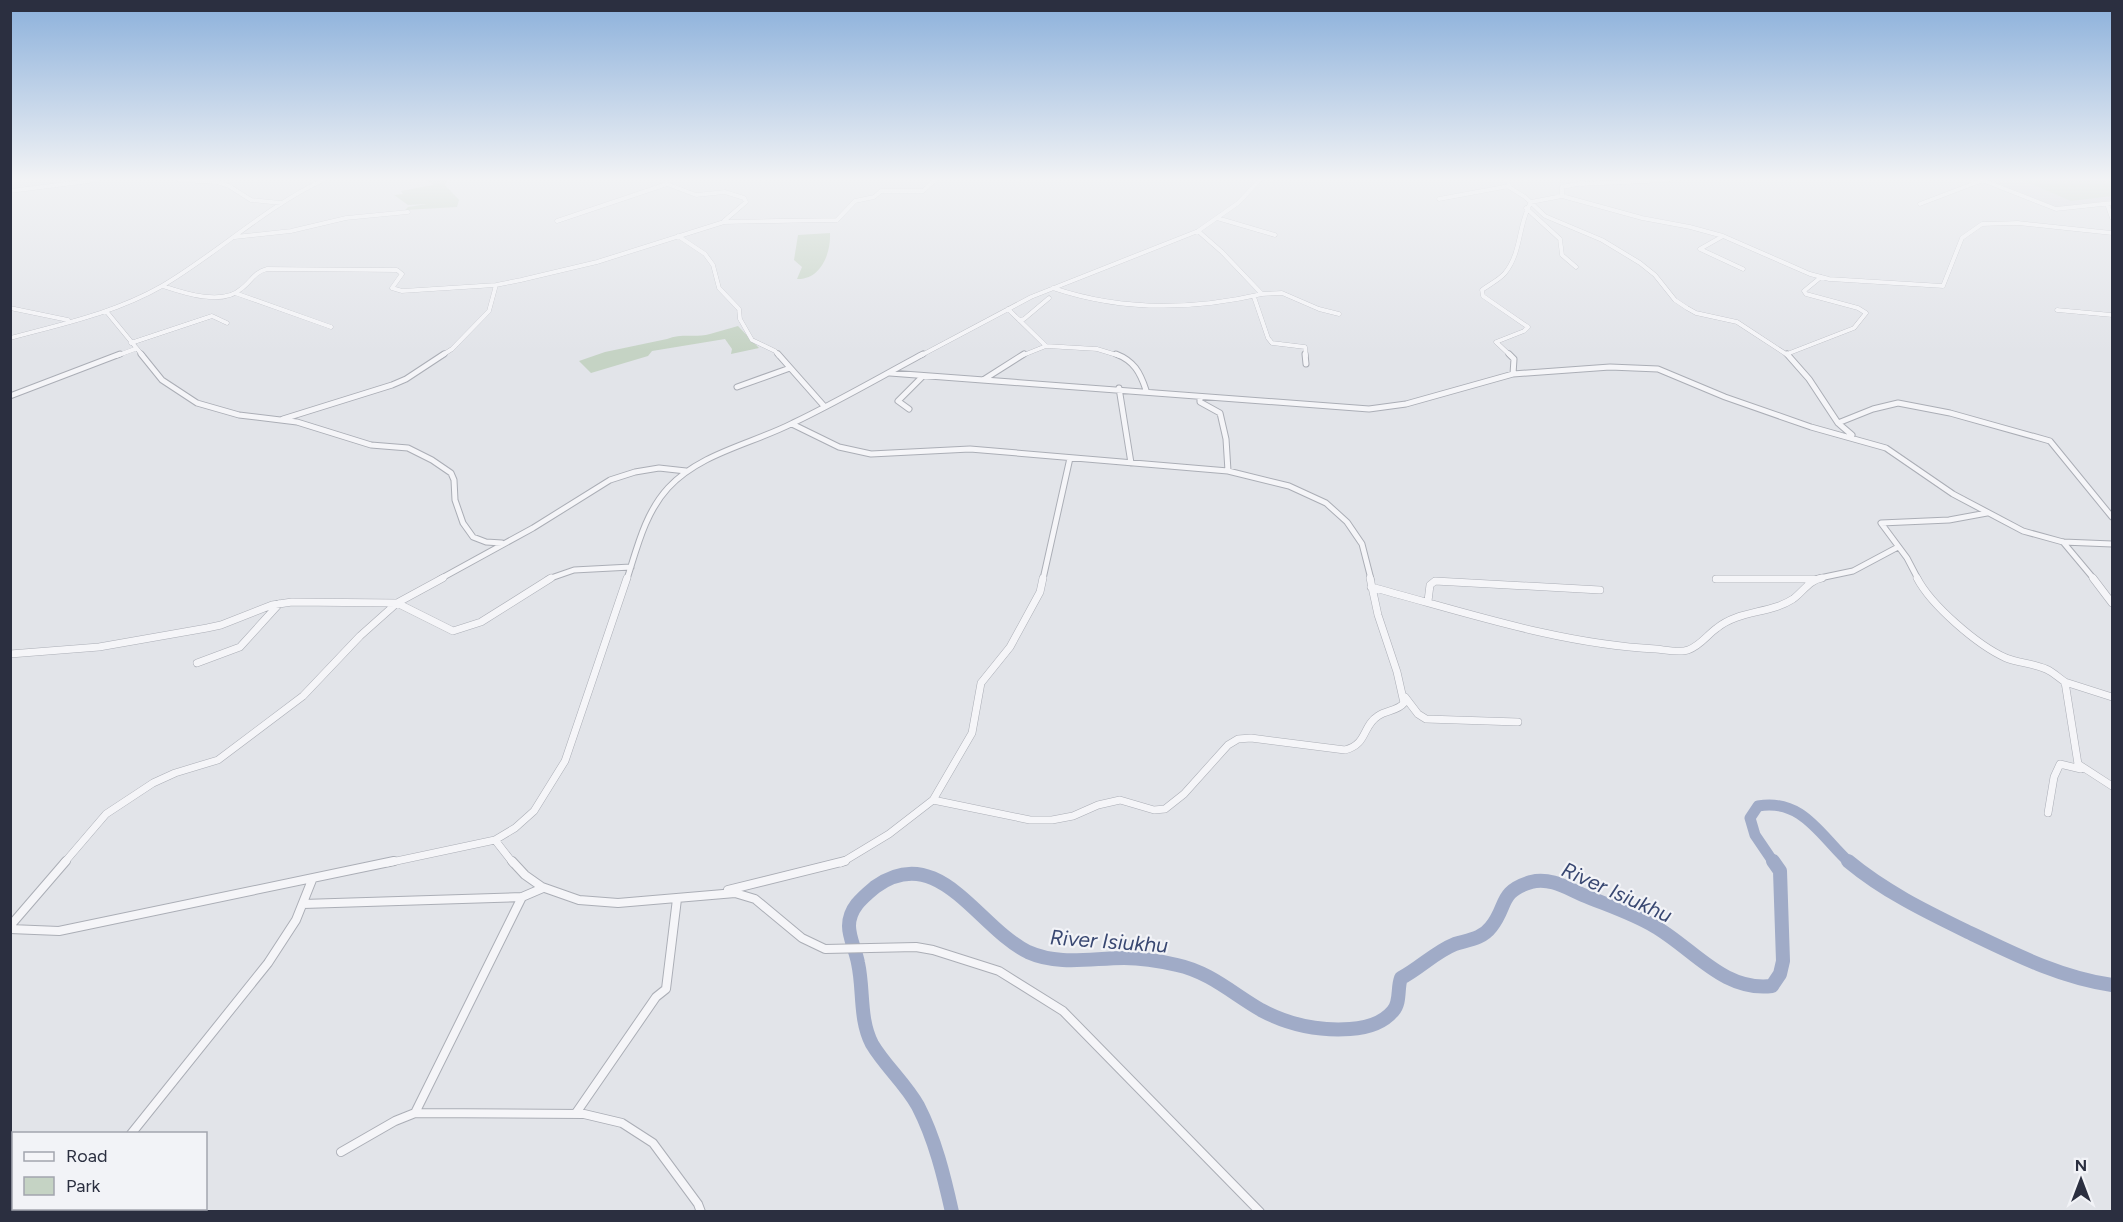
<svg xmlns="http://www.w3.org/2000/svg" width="2123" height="1222" viewBox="0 0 2123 1222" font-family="Figtree,sans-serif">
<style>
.built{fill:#d4d6de}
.green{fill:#c5d3c4}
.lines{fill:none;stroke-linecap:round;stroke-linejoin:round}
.river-far1{stroke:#a0abc7;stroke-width:11}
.river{stroke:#a0abc7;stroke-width:14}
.minor-far3-casing{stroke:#abaeb6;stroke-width:4.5}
.minor-far2-casing{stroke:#abaeb6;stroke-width:7}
.minor-far1-casing{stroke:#abaeb6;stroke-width:8}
.minor-casing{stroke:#abaeb6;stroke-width:10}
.minor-far3{stroke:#f5f5f8;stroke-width:4}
.minor-far2{stroke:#f5f5f8;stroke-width:5}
.minor-far1{stroke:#f5f5f8;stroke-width:7}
.minor{stroke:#f5f5f8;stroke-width:8}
.labels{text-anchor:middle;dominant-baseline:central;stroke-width:4.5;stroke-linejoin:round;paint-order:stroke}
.near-water-label{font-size:21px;font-style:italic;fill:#384771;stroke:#f2f3f7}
</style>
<rect width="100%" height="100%" fill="#e2e4e9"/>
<path class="built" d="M1986,180H2112V200L2057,208Z"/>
<path class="green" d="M426,180H448L445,185L459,200L457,207L405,210L408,207L427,204L408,205L394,195L403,194L401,191L433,185Z
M2022,180H2112V196L2071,201Z
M830,233C831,253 821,280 797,279L802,267L794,260L798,235Z
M738,326L759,348L731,354L732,349L725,339L652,351L648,356L591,373L579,361L605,352L667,339C681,333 696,338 710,334C719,331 729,329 738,326Z"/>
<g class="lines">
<path class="river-far1" d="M1774,863L1755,835L1750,818L1758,806C1803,798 1821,837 1850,863"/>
<path class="river" d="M1848,861C1884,891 1925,911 1966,931C2014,954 2059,977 2112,985
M952,1212C944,1176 935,1139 918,1106C905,1083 885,1066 872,1044C859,1019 864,990 858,963C856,951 849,938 849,926C849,908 863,897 875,887C939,841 977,927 1028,952C1059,966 1092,958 1124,958C1141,958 1160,961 1177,965C1210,972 1233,994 1261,1010C1289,1025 1320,1031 1350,1029C1366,1028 1383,1023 1393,1011C1401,1002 1397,988 1401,978C1420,968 1435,952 1455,944C1468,940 1482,939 1491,927C1508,906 1498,892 1531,882C1550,877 1567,888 1583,895C1607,905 1632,913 1654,926C1693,948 1723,992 1772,986L1780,974L1783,961L1780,871L1773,861"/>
<defs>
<path id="minor-far3" d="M179,180L217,182L229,186L251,200L281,203
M1508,180L1509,187L1525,197L1545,216L1602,240L1640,263L1655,275L1675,300L1687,308L1696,313L1737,322L1789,356
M1982,180L2056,209L2112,203
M1581,184L1668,180
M10,191L97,180
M1562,196V187L1583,183
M1439,199L1509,186
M1920,204L1983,180
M2107,204L2112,218
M1526,208L1560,239L1562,255L1576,267
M1217,218L1275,235
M557,221L667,184L696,195L725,192L744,198L746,202L724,221
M678,236L705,254L713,265L719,288L739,309L740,319L752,340L775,351L779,356
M1723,236L1700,249L1743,269
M235,237L291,231L346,218L408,212
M163,286C184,293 222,306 241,289C251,282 254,272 267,269L397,270L402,274L392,288L402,291L496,285L521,280L597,262L724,222L837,220L855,201L874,197L881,191H923L935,180
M1053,288C1121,311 1193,310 1262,294L1222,252L1198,231
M235,293L331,327
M1262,294L1282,293L1319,309L1339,314
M1254,297L1268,338L1272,343L1305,347L1306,356
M10,308L68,320
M1008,309L1046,346L1021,356
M2057,310L2112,315
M106,311L143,356
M1019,320L1024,319L1049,298
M10,338C62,324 115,313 162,286C218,253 264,208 323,180
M131,343L212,316L227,323
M1046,346L1097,349L1120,356
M1787,354L1854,328L1866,313L1858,308L1806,294L1804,291L1821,277
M116,356L135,349
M441,356L452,349L489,311L496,285
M920,356L1031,297L1198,231L1238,203L1260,180
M1511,356L1496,342L1524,331L1528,327L1483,296L1482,290C1490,284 1499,280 1505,273C1522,252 1518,224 1531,202L1562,196L1642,218L1690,227L1723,236L1810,274L1829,279L1943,286L1962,238L1982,224L2018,223L2112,233"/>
<path id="minor-far2" d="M141,354L162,380L197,403L239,415L297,422L371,445L408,448L432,460L451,473L454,480L455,500L463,523L473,537L486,542L502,543
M778,354L824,406
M1116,354C1134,361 1140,372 1146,390
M1305,354L1306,364
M1509,354L1514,359L1513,374
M1787,354L1809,379L1838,423L1852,435
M890,373L1369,409L1406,404L1513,374L1610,367L1658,369L1725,397L1811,427L1886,448L1953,494L2023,531L2063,542L2112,544
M983,380L1024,354
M737,387L790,368
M1119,388L1131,463
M10,396L120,354
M1200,397V402L1220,413L1226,439L1228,471
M909,409L898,401L923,376
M283,419L392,385L406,379L444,354
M1838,423L1873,409L1898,403L1950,413L2050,441L2112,517
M792,424L839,447L871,454L970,449L1228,471L1289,486L1326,503L1347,522L1362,544L1371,579
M2063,542L2094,579
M440,579L533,528L610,480L635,472L659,468L686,471
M548,579L574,570L631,567
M627,579C637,548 645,513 668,488C700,453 752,444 793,423C837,402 880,377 923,354
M1043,579L1070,458
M1716,579H1814
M1815,579L1853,571L1898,547
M1918,579L1907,558L1881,523L1949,520L1987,513"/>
<path id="minor-far1" d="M1917,578C1931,605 1977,645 2006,658C2018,663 2033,663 2046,669C2053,672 2059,678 2065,682L2078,764L2112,786
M2093,578L2112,603
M1716,579H1814
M1371,587C1465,612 1559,644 1656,649C1666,650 1680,653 1688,650C1700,646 1707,635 1717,628C1739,610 1770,614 1793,599C1803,592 1809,580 1822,578
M1428,601L1430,585L1435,581L1600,590
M10,654L99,647L207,628L221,625L272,605L292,602L397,603L453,631L481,622L551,578
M197,663L240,647L279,604
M2065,682L2112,697
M1405,697L1418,714L1426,719L1518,722
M933,800L1030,820H1052L1073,816L1098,805L1120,800L1154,810L1165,809L1184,794L1228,745L1238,739L1251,738L1345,750C1368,744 1362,726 1378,716C1386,710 1398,711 1404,703L1397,672L1378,615L1370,578
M2048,813L2054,777L2060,764L2081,769
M495,840L513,863
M64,863L106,814L153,783L175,773L218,760L303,696L360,636L397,603L443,578
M387,863L495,840L515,828L534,811L565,761L627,578
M841,863L889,834L933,800L972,733L981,683L1010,647L1040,592L1043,578"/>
<path id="minor" d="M512,861L525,875L542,887L579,900L618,903L735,893L755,899L802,938L825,949L916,947L933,950L999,971L1063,1011L1260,1212
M728,890L845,861
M303,904L522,897L543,888
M10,926L66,861
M10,929L59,931L394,861
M415,1113L522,897
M576,1113L656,997L666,989L677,899
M131,1134L268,963L296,920L312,880
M341,1152L395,1121L415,1113L584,1114L622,1123L653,1143L698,1204L701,1212
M87,1212L89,1208"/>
</defs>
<use href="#minor-far3" class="minor-far3-casing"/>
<use href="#minor-far2" class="minor-far2-casing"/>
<use href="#minor-far1" class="minor-far1-casing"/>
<use href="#minor" class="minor-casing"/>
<use href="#minor-far3" class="minor-far3"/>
<use href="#minor-far2" class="minor-far2"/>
<use href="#minor-far1" class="minor-far1"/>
<use href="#minor" class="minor"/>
</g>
<linearGradient id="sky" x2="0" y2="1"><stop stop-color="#8bb0db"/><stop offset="0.51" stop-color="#f2f3f5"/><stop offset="1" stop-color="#f2f3f5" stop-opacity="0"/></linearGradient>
<rect width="2123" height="351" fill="url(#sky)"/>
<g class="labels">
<g class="near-water-label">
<text transform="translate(1617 892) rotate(24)">River Isiukhu</text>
<text transform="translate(1109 941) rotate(4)">River Isiukhu</text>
</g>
</g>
<rect width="2123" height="1222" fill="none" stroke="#2b2f40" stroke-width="24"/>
<rect x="12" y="1132" width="195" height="78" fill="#f2f3f7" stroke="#a2a5ae" stroke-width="1.5"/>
<rect x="24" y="1152" width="30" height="9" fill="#f5f5f8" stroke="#a2a5ae" stroke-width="1.5"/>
<text x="66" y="1162" font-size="18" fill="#2b2f40">Road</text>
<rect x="24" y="1177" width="30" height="18" fill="#c5d3c4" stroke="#a2a5ae" stroke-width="1.5"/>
<text x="66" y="1192" font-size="18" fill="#2b2f40">Park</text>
<g transform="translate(2081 1180)" stroke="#f2f3f7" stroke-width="4.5" paint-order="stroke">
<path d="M0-4.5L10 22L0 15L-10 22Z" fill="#2b2f40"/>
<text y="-9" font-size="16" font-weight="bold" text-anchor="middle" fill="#2b2f40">N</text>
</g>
</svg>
